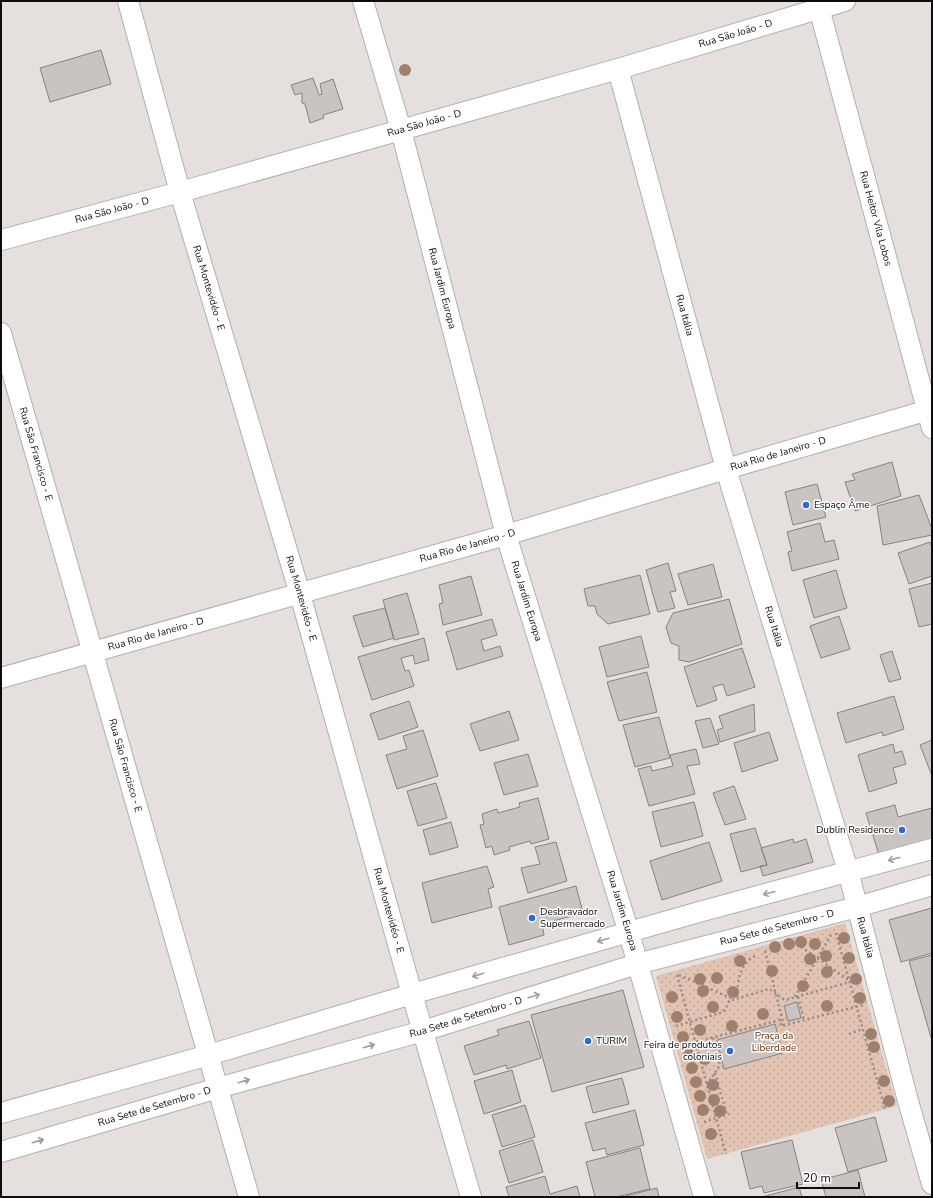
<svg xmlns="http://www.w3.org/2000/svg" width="933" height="1198" viewBox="0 0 933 1198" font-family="'Nunito Sans',sans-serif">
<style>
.park{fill:url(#park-dots)}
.building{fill:#c9c4c1;stroke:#87827f}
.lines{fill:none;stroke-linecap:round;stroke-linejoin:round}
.minor-casing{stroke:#b4afac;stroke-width:22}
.path{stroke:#918c8b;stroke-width:2.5;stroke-dasharray:2 3;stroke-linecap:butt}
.minor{stroke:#fff;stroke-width:20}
.tree{fill:#9f806d}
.oneway{stroke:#9f9e9d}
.poi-dot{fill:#296bd7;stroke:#fff;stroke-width:1.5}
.labels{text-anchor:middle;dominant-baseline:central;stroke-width:3;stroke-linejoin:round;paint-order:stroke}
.street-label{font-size:10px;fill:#0e0c0b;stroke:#fff}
.poi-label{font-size:10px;fill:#0e0c0b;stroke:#fff;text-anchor:start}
.park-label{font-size:10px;fill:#653211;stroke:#fff}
</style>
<defs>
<pattern id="park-dots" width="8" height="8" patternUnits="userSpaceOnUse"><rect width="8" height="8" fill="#e3c4b3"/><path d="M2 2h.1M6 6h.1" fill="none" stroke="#c2a799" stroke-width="1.8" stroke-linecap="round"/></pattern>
</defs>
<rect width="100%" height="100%" fill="#e5dfdd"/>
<path class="park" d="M845,923L897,1106L707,1159L656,976Z"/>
<path class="building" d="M101,50L111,84L50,102L40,68Z
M313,78L319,95L322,94L320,84L333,79L343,109L323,115L324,118L310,123L305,104L302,103V93L295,95L291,85Z
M892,462L901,496L855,511L845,482L855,480L852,474Z
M817,484L826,517L793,525L785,492Z
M919,495L932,529V535L883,545L877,506Z
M820,523L825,542L834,540L839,559L792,571L788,552L792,551L787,532Z
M930,542L932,548V576L909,584L898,553Z
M668,563L676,591L670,592L675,608L658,612L646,570Z
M713,564L722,597L688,605L678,574Z
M836,570L847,608L814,618L803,580Z
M640,575L650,614L608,624L597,614L595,606H588L584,589Z
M471,576L482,615L443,625L439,604L443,603L439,585Z
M932,583V624L919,627L909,589Z
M407,593L419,634L394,640L383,600Z
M729,599L742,644L689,662L679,660V646L671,643L666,627L673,613Z
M385,608L394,638L363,647L353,616Z
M839,616L850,649L821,658L810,626Z
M492,619L497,635L481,640L484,651L500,646L503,656L457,670L446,632Z
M641,636L649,667L607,677L599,647Z
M424,638L429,660L415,664L413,655L401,658L405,671L409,670L414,686L372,700L358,657Z
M742,648L755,687L727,696L723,684L713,687L717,700L697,707L684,667Z
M892,651L901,679L889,682L880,655Z
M647,672L657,712L619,721L607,682Z
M894,696L904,729L883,736L882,732L846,743L837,713Z
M409,701L418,727L379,740L370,714Z
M754,704L755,731L720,742L717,730L723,728L719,716Z
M509,711L519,740L480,751L470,724Z
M659,717L670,758L635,767L623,725Z
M710,718L719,744L703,748L695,721Z
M423,730L438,776L397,789L386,755L407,749L403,736Z
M769,732L778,760L742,772L734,743Z
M932,740V776L920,745Z
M893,744L895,753L902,751L906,764L893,768L897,783L869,792L858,755Z
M696,749L700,764L687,766L695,794L649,806L638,769L651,766L652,771L673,766L670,755Z
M528,754L538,786L504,795L494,763Z
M436,783L447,818L418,826L407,791Z
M734,786L746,819L725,825L713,793Z
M538,798L549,839L531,844L530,841L509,847L510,850L494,855L492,846L486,848L480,825L484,824L482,814L497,809L498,813L520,807L519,803Z
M694,802L703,836L661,847L652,812Z
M895,805L898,817L932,808V843L880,858L866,813Z
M451,822L458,847L430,855L423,830Z
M755,828L767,865L741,872L730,834Z
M793,839L794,843L806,839L813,862L763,876L760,866L767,865L761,848Z
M556,842L567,881L528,893L521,868L540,864L535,847Z
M709,842L722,881L662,900L650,861Z
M487,866L494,887L488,889L492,907L432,923L422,883Z
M576,886L583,913L542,924L544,935L509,945L499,907Z
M932,908V953L901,962L889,920Z
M932,955V1041L909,961Z
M623,990L644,1067L552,1092L531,1015Z
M797,1002L801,1018L788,1021L784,1006Z
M529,1021L541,1058L507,1069L506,1065L474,1075L464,1046L499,1035L497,1030Z
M775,1024L783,1053L724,1069L717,1040Z
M512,1070L521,1102L484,1114L474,1081Z
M622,1078L629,1104L593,1113L586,1087Z
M525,1105L535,1137L502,1147L492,1115Z
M635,1110L644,1145L607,1155L605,1148L593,1151L585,1123Z
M875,1117L887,1161L848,1172L835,1128Z
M533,1140L543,1172L509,1183L499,1151Z
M792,1140L803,1184L764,1193L762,1186L750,1189L741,1152Z
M640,1148L650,1189L616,1197H595L586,1162Z
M858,1170L865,1197H826L821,1180Z
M545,1176L550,1194L577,1186L580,1197H509L506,1187Z
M799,1187L802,1197H762Z
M657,1188L659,1197H622Z"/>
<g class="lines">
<defs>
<g id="minor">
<path id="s1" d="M128,1L180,192L300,594L412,994L471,1197"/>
<path id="s2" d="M363,1L401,130L506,535L629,933L704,1197"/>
<path id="s3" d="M819,8L932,428"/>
<path id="s4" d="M618,69L726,469L848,871L908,1101L932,1184"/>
<path id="s5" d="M1,240L180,192L618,69L845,1"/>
<path id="s6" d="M1,333L249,1197"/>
<path id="s7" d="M1,678L506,535L726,469L932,409"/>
<path d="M1,1113L209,1055L412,994L699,912L932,849"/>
<path id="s8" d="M1,1152L218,1088L423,1031L637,964L857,907L932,885"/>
</g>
</defs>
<use href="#minor" class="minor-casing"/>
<path class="path" d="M836,933L885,1109
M797,944L850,981
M765,951L784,1026
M677,975L726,1154
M679,975L733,999
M737,997C738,980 739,965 755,956
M795,997L831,935
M798,997L804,1020
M676,1026L723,1012L726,1009L729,1001L769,989C774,992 779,997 785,1000L850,982
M849,1034L863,1029
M683,1049L695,1042L780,1020L781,1026L863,1005
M715,1073L727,1115
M707,1085L720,1065L713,1037
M704,1122L729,1114"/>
<use href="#minor" class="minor"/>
</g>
<g class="tree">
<circle cx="405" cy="70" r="6"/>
<circle cx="844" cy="938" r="6"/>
<circle cx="801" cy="942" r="6"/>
<circle cx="789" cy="944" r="6"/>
<circle cx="815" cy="944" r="6"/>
<circle cx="775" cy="947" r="6"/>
<circle cx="826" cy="956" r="6"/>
<circle cx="849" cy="958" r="6"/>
<circle cx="810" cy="959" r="6"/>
<circle cx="740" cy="961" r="6"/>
<circle cx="772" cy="971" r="6"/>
<circle cx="827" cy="972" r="6"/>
<circle cx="717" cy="978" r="6"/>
<circle cx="700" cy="979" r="6"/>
<circle cx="856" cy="979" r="6"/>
<circle cx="803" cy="986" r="6"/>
<circle cx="703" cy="991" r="6"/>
<circle cx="733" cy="992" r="6"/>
<circle cx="672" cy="997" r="6"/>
<circle cx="860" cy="998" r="6"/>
<circle cx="827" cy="1006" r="6"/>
<circle cx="713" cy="1007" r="6"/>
<circle cx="763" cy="1014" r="6"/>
<circle cx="677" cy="1017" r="6"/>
<circle cx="732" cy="1026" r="6"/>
<circle cx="700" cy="1030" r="6"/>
<circle cx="871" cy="1034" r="6"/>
<circle cx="683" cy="1037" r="6"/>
<circle cx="874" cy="1047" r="6"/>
<circle cx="689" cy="1055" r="6"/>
<circle cx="705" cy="1059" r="6"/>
<circle cx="692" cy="1068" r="6"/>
<circle cx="884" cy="1081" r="6"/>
<circle cx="696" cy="1082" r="6"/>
<circle cx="713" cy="1085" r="6"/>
<circle cx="700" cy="1096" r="6"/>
<circle cx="714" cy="1100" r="6"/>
<circle cx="889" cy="1101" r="6"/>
<circle cx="703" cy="1110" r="6"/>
<circle cx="720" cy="1111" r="6"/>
<circle cx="711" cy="1134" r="6"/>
</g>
<defs><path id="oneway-shaft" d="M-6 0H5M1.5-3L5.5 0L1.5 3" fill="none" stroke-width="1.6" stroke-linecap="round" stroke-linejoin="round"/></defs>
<g class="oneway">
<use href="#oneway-shaft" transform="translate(894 859) rotate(165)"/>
<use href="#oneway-shaft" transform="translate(769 893) rotate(165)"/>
<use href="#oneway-shaft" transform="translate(603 940) rotate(164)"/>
<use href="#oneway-shaft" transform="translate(478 975) rotate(164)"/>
<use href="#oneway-shaft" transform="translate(534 996) rotate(-17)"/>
<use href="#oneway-shaft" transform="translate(369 1046) rotate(-16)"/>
<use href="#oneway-shaft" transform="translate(244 1081) rotate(-16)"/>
<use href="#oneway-shaft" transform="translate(38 1141) rotate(-16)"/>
</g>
<g class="poi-dot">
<circle cx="806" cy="505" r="4"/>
<circle cx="902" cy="830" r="4"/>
<circle cx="532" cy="918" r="4"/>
<circle cx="588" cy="1041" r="4"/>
<circle cx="730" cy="1051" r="4"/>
</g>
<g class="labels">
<g class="street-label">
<text stroke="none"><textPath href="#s5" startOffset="763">Rua São João - D</textPath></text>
<text stroke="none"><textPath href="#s5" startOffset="439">Rua São João - D</textPath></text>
<text stroke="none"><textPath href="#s5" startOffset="115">Rua São João - D</textPath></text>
<text stroke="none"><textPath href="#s3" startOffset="218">Rua Heitor Vila Lobos</textPath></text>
<text stroke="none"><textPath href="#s1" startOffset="298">Rua Montevidéo - E</textPath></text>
<text stroke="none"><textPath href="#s2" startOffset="298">Rua Jardim Europa</textPath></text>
<text stroke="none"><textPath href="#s4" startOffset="255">Rua Itália</textPath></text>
<text stroke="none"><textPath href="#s6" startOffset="126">Rua São Francisco - E</textPath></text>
<text stroke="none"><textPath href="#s7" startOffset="809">Rua Rio de Janeiro - D</textPath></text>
<text stroke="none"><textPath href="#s7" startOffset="485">Rua Rio de Janeiro - D</textPath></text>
<text stroke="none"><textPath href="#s1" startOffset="622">Rua Montevidéo - E</textPath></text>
<text stroke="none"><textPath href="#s2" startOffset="622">Rua Jardim Europa</textPath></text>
<text stroke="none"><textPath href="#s4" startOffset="579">Rua Itália</textPath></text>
<text stroke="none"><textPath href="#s7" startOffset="161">Rua Rio de Janeiro - D</textPath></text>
<text stroke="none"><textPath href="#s6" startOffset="450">Rua São Francisco - E</textPath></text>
<text stroke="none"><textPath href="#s1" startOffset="946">Rua Montevidéo - E</textPath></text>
<text stroke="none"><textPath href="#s2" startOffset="946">Rua Jardim Europa</textPath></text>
<text stroke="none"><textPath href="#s8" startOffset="808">Rua Sete de Setembro - D</textPath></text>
<text stroke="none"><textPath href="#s4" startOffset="903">Rua Itália</textPath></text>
<text stroke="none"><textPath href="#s8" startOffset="484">Rua Sete de Setembro - D</textPath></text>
<text stroke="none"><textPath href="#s8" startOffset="160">Rua Sete de Setembro - D</textPath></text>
</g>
<g class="poi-label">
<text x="814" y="505">Espaço Âme</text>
<text x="894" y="830" text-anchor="end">Dublin Residence</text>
<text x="540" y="912">Desbravador<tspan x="540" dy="12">Supermercado</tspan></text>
<text x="596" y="1041">TURIM</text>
<text x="722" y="1045" text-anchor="end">Feira de produtos<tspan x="722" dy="12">coloniais</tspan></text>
</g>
<g class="park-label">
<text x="774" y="1036">Praça da<tspan x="774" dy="12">Liberdade</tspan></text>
</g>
</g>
<rect width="933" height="1198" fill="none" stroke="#0e0c0b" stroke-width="4"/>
<path d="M797 1182v6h62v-6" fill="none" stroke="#0e0c0b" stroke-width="2"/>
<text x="803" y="1182" font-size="12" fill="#0e0c0b" stroke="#ffffff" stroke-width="3" paint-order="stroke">20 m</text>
</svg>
